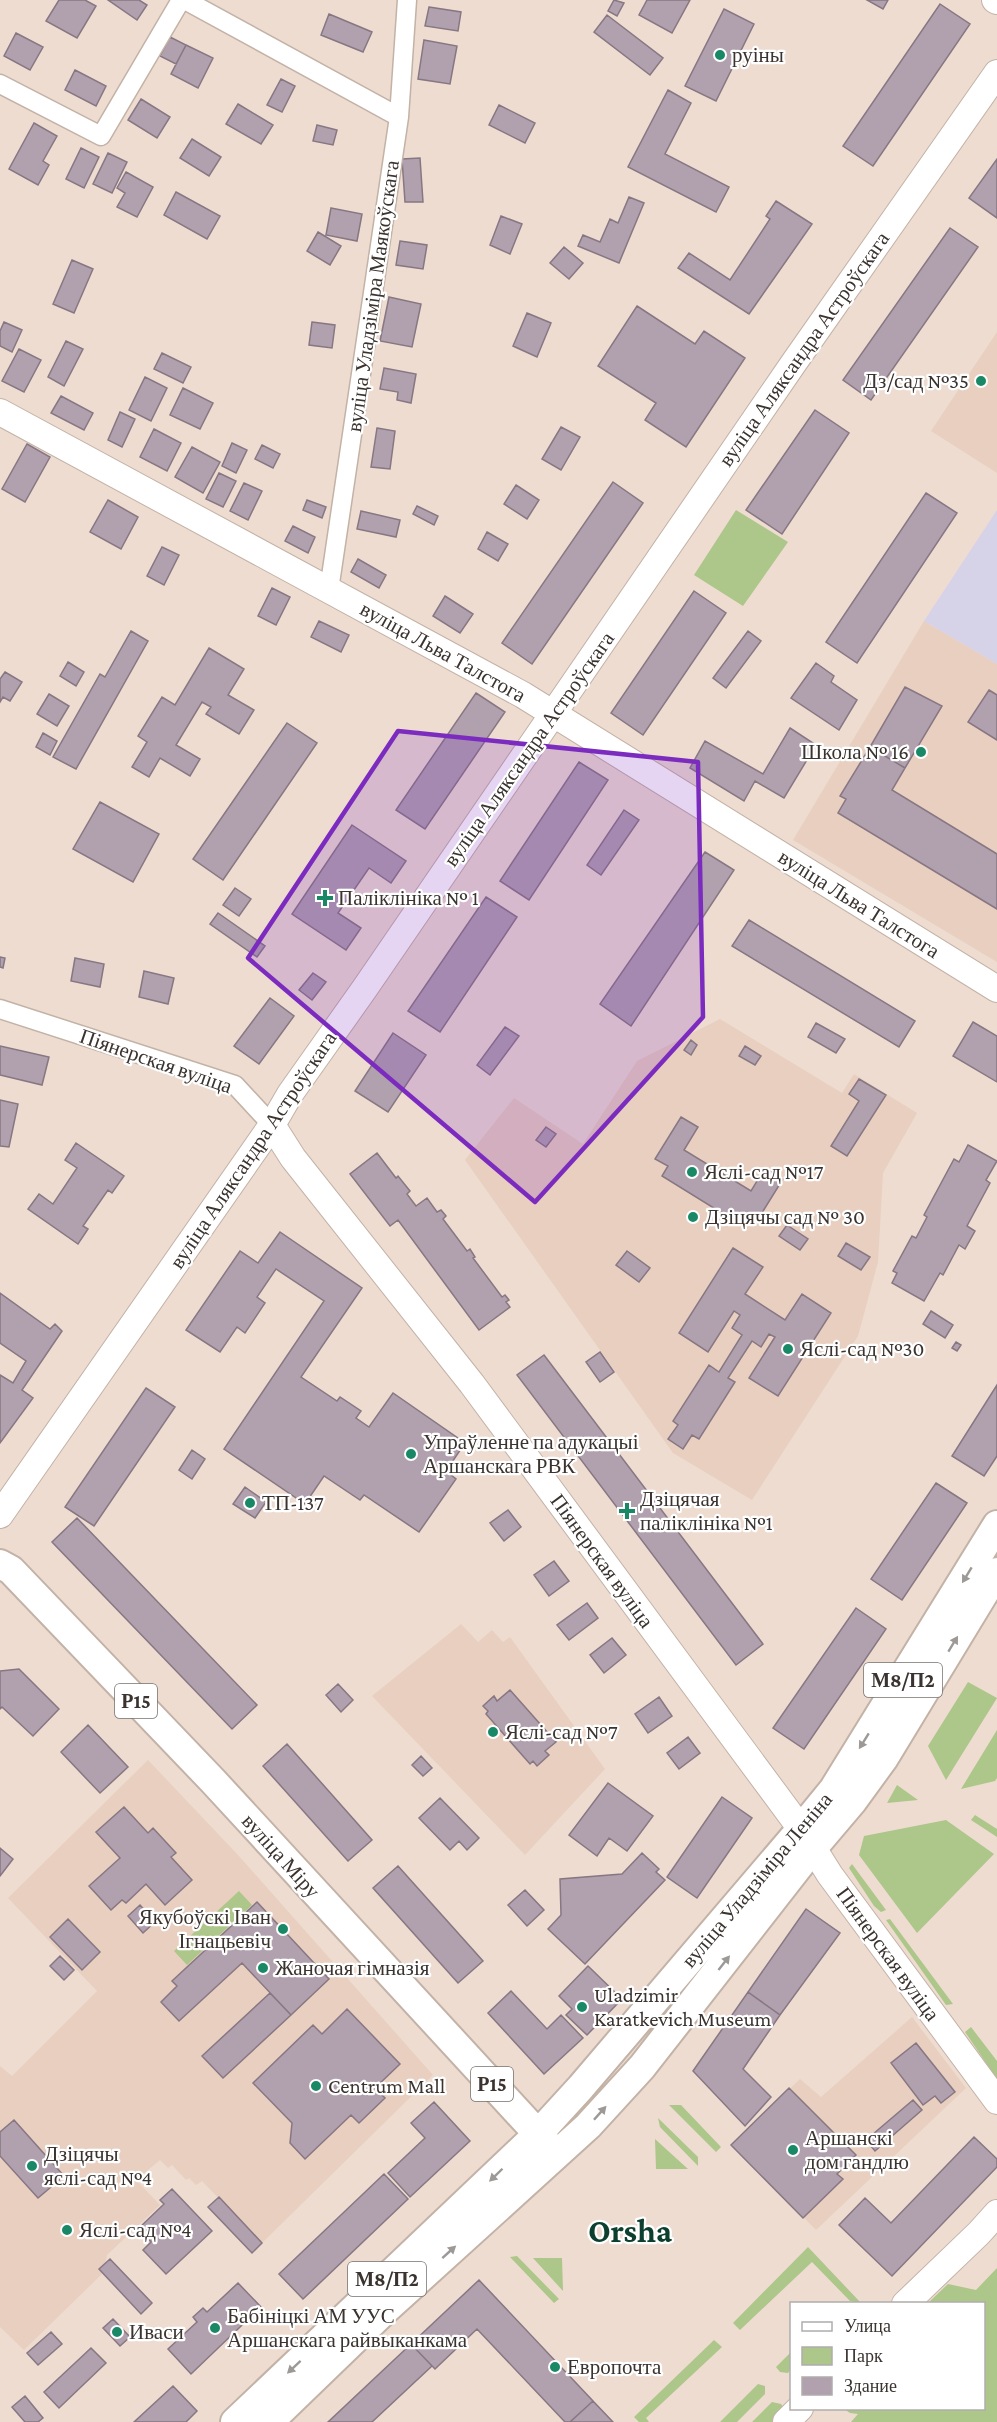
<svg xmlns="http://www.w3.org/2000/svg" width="997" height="2422" viewBox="0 0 997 2422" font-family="'Crimson Pro',serif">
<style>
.built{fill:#e8cfbf}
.industrial{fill:#d6d3e9}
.green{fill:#adc689}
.building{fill:#b1a0ad;stroke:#877783;stroke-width:1.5}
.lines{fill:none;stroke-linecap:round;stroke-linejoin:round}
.street-casing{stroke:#c3b2a6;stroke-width:21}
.secondary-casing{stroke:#c3b2a6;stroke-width:28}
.primary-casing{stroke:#c3b2a6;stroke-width:32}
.street{stroke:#fff;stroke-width:18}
.secondary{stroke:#fff;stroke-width:26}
.primary{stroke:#fff;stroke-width:28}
.oneway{fill:#9c9997}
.marked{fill:#7b2cbf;fill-opacity:0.2;stroke:#7b2cbf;stroke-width:4.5;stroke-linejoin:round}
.poi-dot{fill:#198866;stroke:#fff;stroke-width:2}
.labels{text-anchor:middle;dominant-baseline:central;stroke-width:4.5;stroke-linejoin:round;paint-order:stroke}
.shield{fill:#fff;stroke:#75706d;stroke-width:1.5}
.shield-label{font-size:20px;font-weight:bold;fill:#3a332f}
.poi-label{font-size:21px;fill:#3a332f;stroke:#fff;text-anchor:start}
.street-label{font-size:21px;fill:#3a332f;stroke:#fff}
.town-label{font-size:33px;font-weight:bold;fill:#0d3f2f;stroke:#fff}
</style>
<rect width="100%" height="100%" fill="#eedcd1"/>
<path class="built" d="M997,332V473L931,431Z
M924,621L997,664V962L793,840Z
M720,1019L842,1093L854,1074L917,1113L883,1173L878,1262L858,1336L752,1500L673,1453L465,1160L514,1098L583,1144L637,1061Z
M461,1624L478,1642L492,1630L503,1642L510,1637L605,1769L525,1855L372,1696Z
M148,1760L238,1855L433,2075L262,2243L202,2181L196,2185L189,2178L186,2180L172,2165L168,2168L160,2160L136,2180L160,2205L107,2255L103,2273L24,2350L0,2327V2066L12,2076L97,1991L8,1898Z
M912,2017L966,2088L816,2230L731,2145L800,2079L821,2097Z"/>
<path class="industrial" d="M997,510V664L924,621Z"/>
<path class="green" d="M736,510L788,542L743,606L694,575Z
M968,1682L997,1698L946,1780L928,1746Z
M997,1730V1778L995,1781L961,1789Z
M897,1785L918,1800L887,1803Z
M975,1815L997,1829V1837L971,1820Z
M946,1820L994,1854L917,1933L859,1855L864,1836Z
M852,1864L886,1910L881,1912L874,1906L849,1868Z
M239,1891L252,1905L187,1965L174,1951Z
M890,1919L953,2004L946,2005L939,1995L886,1920Z
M971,2027L997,2061V2079L965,2032Z
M669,2105H681L721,2147L716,2152Z
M658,2118L698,2157V2166L660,2127Z
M655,2139L688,2169H656Z
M808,2247L861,2303L850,2301L812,2262L740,2330L733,2323Z
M517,2256L559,2299L554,2303L510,2257Z
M533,2258H562L563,2291Z
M997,2268V2422H851L858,2414L850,2413L844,2409L984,2408V2304L928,2303L948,2284L976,2290Z
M714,2340L722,2347L646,2418L649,2422H639L634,2417Z
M791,2352V2369L788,2373L780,2372L776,2367Z
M758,2384L765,2386V2394L737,2422H720Z
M772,2402L781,2404L785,2409L773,2422H752Z"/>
<path class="building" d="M59,0H85L96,6L77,38L46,21Z
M108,0H139L147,5L137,20Z
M614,0L624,3L617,16L608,11Z
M647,0H690L672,33L639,15Z
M867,0H888L883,9Z
M940,4L970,24L873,166L843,146Z
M429,7L461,12L458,31L425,26Z
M724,9L754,24L716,101L685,86Z
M329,14L372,32L363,52L321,35Z
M607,15L663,58L650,75L594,32Z
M16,33L43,47L30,70L4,56Z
M170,37L186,45L176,64L160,56Z
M424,40L457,46L450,84L418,79Z
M186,45L213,58L198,88L171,74Z
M75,70L106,86L96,106L65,90Z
M281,79L295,86L282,112L267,105Z
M668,90L691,103L665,154L729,187L716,212L628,167Z
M141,99L170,117L157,138L128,120Z
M238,104L273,125L261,144L226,124Z
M499,105L535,123L525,143L489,125Z
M34,123L57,136L43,161L49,165L38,185L9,169Z
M317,125L337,130L333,145L313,141Z
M192,139L221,157L209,176L180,158Z
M81,148L99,157L84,188L66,179Z
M108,153L127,162L112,193L93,184Z
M420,158L423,202H405L402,159Z
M997,159V218L969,198Z
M126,172L153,187L137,217L117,207L125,193L117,188Z
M176,192L220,216L207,239L164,215Z
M629,197L644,203L619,263L578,246L583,235L600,242L610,219L618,223Z
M776,201L812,224L749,314L678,268L689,253L730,280L770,219L766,216Z
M331,208L362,214L357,241L326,235Z
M501,216L522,224L510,254L490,245Z
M950,228L978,247L871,400L843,380Z
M318,232L341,246L330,265L307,251Z
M400,241L427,245L423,269L396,265Z
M564,247L583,263L569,279L550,263Z
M72,260L93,269L74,313L53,304Z
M389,297L421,304L412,347L380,341Z
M637,306L695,344L704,331L745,358L686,447L645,420L656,403L598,366Z
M527,313L551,323L537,357L513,346Z
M4,322L22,330L12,352L0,346V331Z
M312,322L335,325L332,348L309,345Z
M66,341L83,349L64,386L48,377Z
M19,349L41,360L24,392L2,381Z
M162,353L191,367L183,383L154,369Z
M384,368L416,374L411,403L397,400L398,392L380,389Z
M145,377L167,388L151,421L129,410Z
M183,388L213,403L200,429L170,415Z
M61,396L93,413L84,430L51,413Z
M815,410L849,433L782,534L746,510Z
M120,412L135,419L122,447L108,440Z
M561,427L580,437L561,470L542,459Z
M377,428L395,431L390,469L371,467Z
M154,429L181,443L167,471L140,457Z
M232,443L247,450L236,473L222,466Z
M27,444L50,457L25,502L2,489Z
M262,445L280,454L273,468L255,459Z
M192,447L220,462L203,493L175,477Z
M219,473L236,481L223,507L206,499Z
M613,482L643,503L532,664L502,643Z
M244,483L262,491L248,520L230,511Z
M516,485L539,500L527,519L504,504Z
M926,493L957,513L857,663L826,642Z
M108,500L138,517L121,549L90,532Z
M307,500L326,507L322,518L303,510Z
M417,506L438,516L434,525L413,514Z
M361,511L400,520L396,537L357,529Z
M293,526L315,537L308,553L285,541Z
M487,532L508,544L498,561L478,549Z
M162,547L179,555L164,585L147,576Z
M358,559L386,575L379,588L351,572Z
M272,588L290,597L276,625L258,616Z
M694,591L726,613L643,735L611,713Z
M445,596L473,614L460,633L433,616Z
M319,621L349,635L341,652L311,637Z
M131,631L148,641L76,769L53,757L100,674L105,677Z
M748,631L761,641L726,688L713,678Z
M209,648L244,669L228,695L254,710L239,734L206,714L211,707L202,702L176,745L200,759L190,776L160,758L149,777L132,767L147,742L138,736L162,697L175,705Z
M68,662L84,672L76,686L60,676Z
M816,663L834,676L831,682L857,700L839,730L791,698Z
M5,672L22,682L10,701L3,697L0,702V679Z
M905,687L942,706L905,768L870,747Z
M989,690L997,695V740L968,722Z
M476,693L505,712L425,829L396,810Z
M49,694L69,706L57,726L37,714Z
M287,723L317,743L223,880L193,859Z
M790,728L816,745L784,798L755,781L744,801L690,768L705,741L763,774Z
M43,733L57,741L50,755L36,747Z
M870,747L905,768L892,790L997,854V909L838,813L846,799L840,796Z
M579,762L608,780L529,900L500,881Z
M100,802L159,834L133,882L73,849Z
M624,810L639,820L601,875L587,865Z
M352,825L406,861L391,883L369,868L338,913L361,928L346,950L292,914Z
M705,852L734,870L631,1026L600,1004Z
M235,888L251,899L239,916L223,905Z
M486,897L517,917L440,1032L408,1011Z
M218,913L265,946L257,957L210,924Z
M749,920L915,1021L899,1047L732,946Z
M0,957L5,958L3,968L0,967Z
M75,958L104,964L100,987L71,981Z
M144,971L174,978L168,1004L139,997Z
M313,973L326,982L312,1000L299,990Z
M270,998L294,1016L259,1064L234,1046Z
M973,1022L997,1036V1082L953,1056Z
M816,1023L845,1039L836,1053L808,1037Z
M505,1027L519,1036L490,1075L477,1065Z
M393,1033L426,1055L388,1112L355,1091Z
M691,1040L697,1045L691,1055L684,1050Z
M0,1046L49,1057L42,1085L0,1075Z
M745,1046L761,1056L755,1065L739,1056Z
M859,1079L886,1095L847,1156L831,1146L859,1101L849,1094Z
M0,1100L18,1104L9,1147L0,1146Z
M681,1117L698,1127L684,1150L751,1191L765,1168L783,1179L755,1224L737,1213L733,1220L662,1176L668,1166L655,1159Z
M546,1127L556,1134L546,1147L536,1140Z
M76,1143L124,1176L112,1193L108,1190L83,1226L88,1229L78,1244L28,1209L39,1194L53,1204L77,1168L65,1160Z
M968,1145L997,1161L986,1180L990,1183L967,1226L975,1231L965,1249L959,1245L943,1275L940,1273L924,1301L892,1283L897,1273L893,1271L912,1236L916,1238L927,1217L924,1215L954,1159L959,1162Z
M377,1153L396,1178L398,1176L410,1191L407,1194L416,1206L427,1198L437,1212L441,1210L446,1216L443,1219L467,1251L470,1249L475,1257L473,1258L502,1297L505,1295L509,1300L506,1302L510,1307L479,1330L398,1220L390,1226L350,1174Z
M787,1225L808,1239L800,1250L779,1236Z
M280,1232L362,1288L301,1377L337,1401L340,1397L361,1411L356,1418L369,1427L393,1393L465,1443L446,1471L456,1479L419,1532L364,1495L360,1500L324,1476L305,1504L224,1449L324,1301L276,1269L257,1297L265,1303L245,1333L237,1327L220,1352L186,1330L240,1251L258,1263Z
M846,1243L870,1257L861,1270L838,1256Z
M733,1248L763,1267L745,1294L785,1320L802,1294L831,1313L778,1396L749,1378L775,1337L769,1334L761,1347L752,1341L728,1378L735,1382L699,1439L692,1435L683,1449L668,1439L678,1425L673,1421L709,1365L719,1372L742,1335L732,1328L740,1315L734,1311L708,1352L679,1333Z
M627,1251L650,1268L639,1282L616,1265Z
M0,1293L50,1329L55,1324L62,1331L22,1390L33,1398L0,1443V1375L13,1383L26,1361L0,1343Z
M931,1311L953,1325L945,1338L923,1324Z
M956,1342L961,1345L957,1351L952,1348Z
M600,1352L614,1372L600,1382L586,1362Z
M544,1355L763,1644L736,1665L517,1375Z
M997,1385V1456L984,1476L952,1456Z
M146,1388L175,1407L94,1526L65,1507Z
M192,1450L205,1459L192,1479L179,1470Z
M936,1483L967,1503L902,1600L871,1579Z
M245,1487L266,1502L255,1518L233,1504Z
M508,1510L521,1527L504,1541L490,1523Z
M77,1518L257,1705L232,1729L52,1542Z
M554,1561L569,1581L549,1596L534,1575Z
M587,1603L598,1618L569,1640L557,1625Z
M856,1608L886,1629L804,1749L773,1728Z
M612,1638L626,1655L604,1673L590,1655Z
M19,1669L59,1709L33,1736L2,1707L0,1709V1671Z
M338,1684L353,1700L341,1712L326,1695Z
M510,1690L556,1742L545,1751L549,1755L537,1766L533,1761L530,1764L486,1714L488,1711L483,1706L494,1696L497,1701Z
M659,1697L672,1716L648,1733L635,1714Z
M88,1725L128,1767L100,1793L61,1752Z
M688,1737L700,1753L679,1769L667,1753Z
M287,1744L372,1840L348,1861L263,1766Z
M421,1756L432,1768L423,1776L412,1765Z
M608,1783L653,1816L627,1851L609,1838L597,1856L569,1835Z
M722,1797L752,1818L697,1898L667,1877Z
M440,1798L479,1838L467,1850L459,1841L450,1850L419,1818Z
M124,1807L148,1833L153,1828L176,1853L171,1857L192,1880L165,1905L146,1884L126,1903L122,1900L111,1910L89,1886L120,1858L96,1832Z
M0,1848L13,1859L0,1876Z
M642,1853L659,1869L656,1872L665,1880L585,1964L548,1929L561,1915L560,1879L622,1874Z
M398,1866L483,1961L458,1983L373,1888Z
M525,1890L544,1910L527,1926L508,1905Z
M257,1902L329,1979L291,2015L242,1963L179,2021L161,2002L177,1986L172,1981Z
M140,1905L155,1922L143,1933L128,1916Z
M806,1909L840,1933L780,2015L748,1992Z
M68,1919L100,1952L82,1970L50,1937Z
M60,1956L74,1970L64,1980L50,1966Z
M588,1966L622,1999L587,2035L566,2015L572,2009L559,1996Z
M511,1991L547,2029L561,2015L583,2038L544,2074L488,2013Z
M748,1992L780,2015L743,2069L771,2097L745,2126L693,2071Z
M270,1993L291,2015L223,2078L202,2056Z
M347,2009L400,2064L375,2088L385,2098L359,2123L351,2115L305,2159L290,2143L292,2123L253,2083L313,2025L322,2034Z
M916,2043L955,2092L941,2103L935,2096L923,2105L891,2063Z
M789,2088L856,2155L837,2174L843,2179L803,2218L731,2145Z
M913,2100L922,2110L875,2151L866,2140Z
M434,2102L470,2141L410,2197L388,2173L425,2138L411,2123Z
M14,2120L64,2176L38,2198L0,2156V2132Z
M974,2137L997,2159V2167L892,2276L839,2225L865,2198L891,2223Z
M384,2174L408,2199L303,2299L279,2274Z
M172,2189L212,2231L166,2274L143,2250L151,2242L139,2228L164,2204L160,2200Z
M219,2197L262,2243L252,2253L208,2207Z
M110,2259L152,2303L141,2314L99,2269Z
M479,2280L593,2401L570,2422H565L477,2329L435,2369L411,2344Z
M238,2283L261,2307L191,2374L168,2349L197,2322L193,2317L203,2308L207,2312Z
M113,2319L130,2337L120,2346L103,2328Z
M51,2332L62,2344L38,2365L27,2353Z
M411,2344L432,2366L372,2422H328Z
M91,2348L106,2363L59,2408L44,2392Z
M173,2386L197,2411L186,2422H134Z
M25,2396L43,2418L38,2422H25L12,2407Z
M593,2401L613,2422H570Z"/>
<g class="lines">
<defs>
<path id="street" d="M185,0L399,117
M0,84L101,136L181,0
M329,590L399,117L407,0
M0,1009L235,1085L272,1125"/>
<path id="secondary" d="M995,0L997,1
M0,412L523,695L997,989
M272,1125L293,1158L472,1384L801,1829L830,1875L997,2101
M0,1515L272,1125L290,1094L365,988L793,364L997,73
M905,2304L979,2233L997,2213
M786,2422L800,2408"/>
<path id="primary" d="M0,1564L11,1570L213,1781L550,2147
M235,2422L538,2134L581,2087L801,1829L833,1790L997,1525
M269,2422L384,2311L588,2126L642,2067L813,1848L852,1802L884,1758L997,1572"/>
</defs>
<use href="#street" class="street-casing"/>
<use href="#secondary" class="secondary-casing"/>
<use href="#primary" class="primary-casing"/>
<use href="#street" class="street"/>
<use href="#secondary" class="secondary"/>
<use href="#primary" class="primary"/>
</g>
<defs><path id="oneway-solid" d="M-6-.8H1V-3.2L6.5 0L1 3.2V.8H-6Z" transform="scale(1.5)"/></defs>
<g class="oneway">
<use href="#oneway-solid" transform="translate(967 1575) rotate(121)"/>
<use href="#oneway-solid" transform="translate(953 1644) rotate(-59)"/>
<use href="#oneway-solid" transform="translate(864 1741) rotate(122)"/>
<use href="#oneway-solid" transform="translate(724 1963) rotate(-52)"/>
<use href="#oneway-solid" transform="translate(600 2113) rotate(-48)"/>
<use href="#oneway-solid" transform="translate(496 2175) rotate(136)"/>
<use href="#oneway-solid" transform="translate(449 2252) rotate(-42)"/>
<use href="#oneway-solid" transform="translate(294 2367) rotate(137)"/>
</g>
<path class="marked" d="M398,731L698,762L703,1017L535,1202L248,958Z"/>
<g class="poi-dot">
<circle cx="720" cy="55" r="6"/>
<circle cx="981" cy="381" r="6"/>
<circle cx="921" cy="752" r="6"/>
<path d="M322 889h6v6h6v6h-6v6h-6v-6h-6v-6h6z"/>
<circle cx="692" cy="1172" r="6"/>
<circle cx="693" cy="1217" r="6"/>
<circle cx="788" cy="1349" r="6"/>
<circle cx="411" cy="1454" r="6"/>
<circle cx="250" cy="1503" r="6"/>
<path d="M624 1502h6v6h6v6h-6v6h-6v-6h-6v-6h6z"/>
<circle cx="493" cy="1732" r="6"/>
<circle cx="283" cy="1929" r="6"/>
<circle cx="263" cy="1968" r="6"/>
<circle cx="582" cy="2007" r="6"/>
<circle cx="316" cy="2086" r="6"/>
<circle cx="793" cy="2150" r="6"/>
<circle cx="32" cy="2166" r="6"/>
<circle cx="67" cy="2230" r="6"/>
<circle cx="215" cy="2328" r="6"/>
<circle cx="117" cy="2332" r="6"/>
<circle cx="555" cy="2367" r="6"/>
</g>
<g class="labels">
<g class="shield">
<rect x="864" y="1663" width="78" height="34" rx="4.5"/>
<rect x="115" y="1684" width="42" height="34" rx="4.5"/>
<rect x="471" y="2067" width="42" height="34" rx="4.5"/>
<rect x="348" y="2262" width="78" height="34" rx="4.5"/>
</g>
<g class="shield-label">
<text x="903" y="1680">М8/П2</text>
<text x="136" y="1701">Р15</text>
<text x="492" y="2084">Р15</text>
<text x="387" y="2279">М8/П2</text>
</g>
<g class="poi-label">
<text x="732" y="55">руіны</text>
<text x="969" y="381" text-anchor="end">Дз/сад №35</text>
<text x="909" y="752" text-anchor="end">Школа № 16</text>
<text x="338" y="898">Паліклініка № 1</text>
<text x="704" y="1172">Яслі-сад №17</text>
<text x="705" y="1217">Дзіцячы сад № 30</text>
<text x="800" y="1349">Яслі-сад №30</text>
<text x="423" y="1442">Упраўленне па адукацыі<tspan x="423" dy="24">Аршанскага РВК</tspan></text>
<text x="640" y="1499">Дзіцячая<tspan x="640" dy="24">паліклініка №1</tspan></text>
<text x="262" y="1503">ТП-137</text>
<text x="505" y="1732">Яслі-сад №7</text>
<text x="271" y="1917" text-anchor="end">Якубоўскі Іван<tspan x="271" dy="24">Ігнацьевіч</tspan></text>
<text x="275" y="1968">Жаночая гімназія</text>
<text x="594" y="1995">Uladzimir<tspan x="594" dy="24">Karatkevich Museum</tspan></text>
<text x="328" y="2086">Centrum Mall</text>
<text x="805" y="2138">Аршанскі<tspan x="805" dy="24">дом гандлю</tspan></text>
<text x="44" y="2154">Дзіцячы<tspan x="44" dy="24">яслі-сад №4</tspan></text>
<text x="79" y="2230">Яслі-сад №4</text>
<text x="227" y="2316">Бабініцкі АМ УУС<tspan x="227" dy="24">Аршанскага райвыканкама</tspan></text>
<text x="129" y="2332">Иваси</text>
<text x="567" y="2367">Европочта</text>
</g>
<g class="street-label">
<text transform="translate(373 296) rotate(-82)">вуліца Уладзіміра Маякоўскага</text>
<text transform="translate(804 349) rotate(-55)">вуліца Аляксандра Астроўскага</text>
<text transform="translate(443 652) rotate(29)">вуліца Льва Талстога</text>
<text transform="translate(529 749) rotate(-55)">вуліца Аляксандра Астроўскага</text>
<text transform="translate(859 904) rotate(32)">вуліца Льва Талстога</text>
<text transform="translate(156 1061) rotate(19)">Піянерская вуліца</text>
<text transform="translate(253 1150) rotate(-56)">вуліца Аляксандра Астроўскага</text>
<text transform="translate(602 1561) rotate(54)">Піянерская вуліца</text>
<text transform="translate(281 1856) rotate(48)">вуліца Міру</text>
<text transform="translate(757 1880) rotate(-50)">вуліца Уладзіміра Леніна</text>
<text transform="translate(888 1954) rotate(54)">Піянерская вуліца</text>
</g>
<g class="town-label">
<text x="630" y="2230">Orsha</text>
</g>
</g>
<rect x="790" y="2302" width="195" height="108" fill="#ffffff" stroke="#b0adac" stroke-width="1.5"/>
<rect x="802" y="2322" width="30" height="9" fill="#ffffff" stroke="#b0adac" stroke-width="1.5"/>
<text x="844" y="2332" font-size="18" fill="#3a332f">Улица</text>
<rect x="802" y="2347" width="30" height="18" fill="#adc689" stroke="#b0adac" stroke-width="1.5"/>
<text x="844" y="2362" font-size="18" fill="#3a332f">Парк</text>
<rect x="802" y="2377" width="30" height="18" fill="#b1a0ad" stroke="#b0adac" stroke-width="1.5"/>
<text x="844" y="2392" font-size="18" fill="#3a332f">Здание</text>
</svg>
